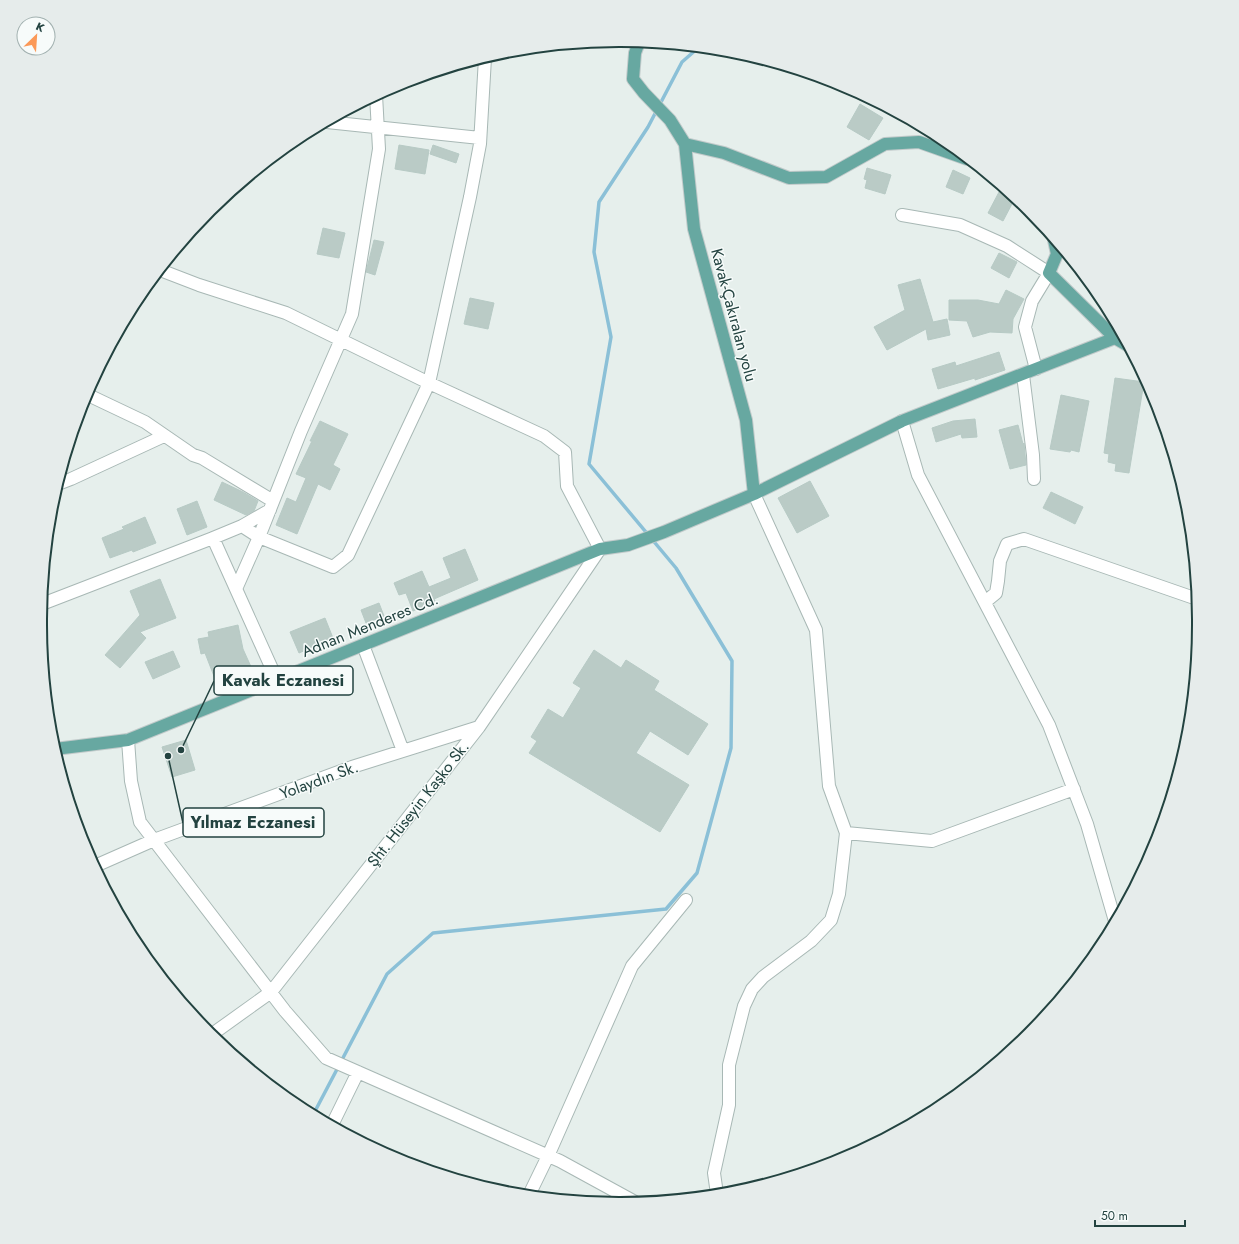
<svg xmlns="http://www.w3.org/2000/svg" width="1239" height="1244" viewBox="0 0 1239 1244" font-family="Jost,sans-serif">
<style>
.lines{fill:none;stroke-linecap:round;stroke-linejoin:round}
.stream{stroke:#8bc0d7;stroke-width:3.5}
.building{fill:#bacbc6;stroke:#b7cac5}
.minor-casing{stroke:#a8b8b5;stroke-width:14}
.major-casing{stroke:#c1caca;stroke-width:14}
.minor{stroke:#fff;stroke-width:12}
.major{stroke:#67a8a1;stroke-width:12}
.labels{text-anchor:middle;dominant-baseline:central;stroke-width:3;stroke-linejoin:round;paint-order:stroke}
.street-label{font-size:16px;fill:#234340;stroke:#f7fbfa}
.rim{fill:none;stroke:#234340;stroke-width:2}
.leader{fill:none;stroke:#234340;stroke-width:1.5}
.callout-dot{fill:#234340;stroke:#f7fbfa;stroke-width:1.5}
.callout{fill:#f7fbfa;stroke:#234340;stroke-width:1.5}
.callout-label{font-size:17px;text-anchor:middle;font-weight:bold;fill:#234340}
</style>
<rect width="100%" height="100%" fill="#e6efec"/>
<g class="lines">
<path class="stream" d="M313,1115L387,974L433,933L666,909L697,873L731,748L732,661L676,568L589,464L611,337L594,252L599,202L648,127L682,62L698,48"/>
</g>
<path class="building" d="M860,104L883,118L869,140L847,127Z
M399,145L429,150L425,174L395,169Z
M433,145L459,154L456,163L430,154Z
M867,168L891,175L885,194L865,188L867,180L864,179Z
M953,170L970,178L963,194L946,187Z
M999,192L1014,200L1003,221L988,213Z
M323,228L345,233L339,258L317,254Z
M374,240L384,242L375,275L366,272Z
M999,253L1017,262L1009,278L991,268Z
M920,279L933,322L947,319L950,335L928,340L926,329L887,350L874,327L905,310L898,285Z
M1006,290L1024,299L1013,319L1012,333L990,332L973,337L967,321L949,320V300H978L999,304Z
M470,298L494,303L488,329L464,324Z
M999,352L1005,370L975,380V378L938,389L932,369L955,362L956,366Z
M1115,378L1144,382L1129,473L1115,471L1116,464L1108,462L1109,454L1104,453Z
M1061,395L1089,401L1079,452L1071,450L1070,452L1050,449Z
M975,419L977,437L962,438L961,434L936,442L932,428L953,421Z
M320,421L348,434L333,465L340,469L330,490L318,484L297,534L276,525L287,498L296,502L306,478L296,474L312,441H310Z
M1018,425L1023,444L1024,443L1026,465L1010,469L999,430Z
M810,481L829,516L797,533L778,498Z
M222,482L243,492L258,501L254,511L246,515L214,500Z
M1051,492L1083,507L1075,524L1043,508Z
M197,501L207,527L187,535L177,509Z
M145,517L156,543L133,552L132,550L110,558L102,538L124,529L122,527Z
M465,549L478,580L434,599L435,601L413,611L406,593L399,595L394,583L422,571L429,587L451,578L443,558Z
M160,579L176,618L140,632L146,638L120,668L105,655L140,615L130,591Z
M379,603L384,616L366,623L361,610Z
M325,618L333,638L299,653L290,632Z
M238,625L243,649L252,669L217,684L205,653L201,654L198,639L209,637L208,632Z
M594,650L621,668L626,660L659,681L654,690L708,724L688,755L650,731L636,753L689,785L660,832L529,753L537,741L531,737L548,709L563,718L581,688L573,683Z
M173,651L180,667L153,679L145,662Z
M186,740L195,770L172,777L162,747Z"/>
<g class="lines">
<defs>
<path id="minor" d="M327,122L480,138
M902,215L960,225L1007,246L1049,273L1032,301L1025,327L1036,369
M160,270L199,285L286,313L429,383L544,436L565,452L567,486L600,549L479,727L271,992L211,1035
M1023,375L1033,455L1034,479
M86,394L145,422L193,455L202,458L273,501
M902,421L918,475L1049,725L1087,824L1115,921
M58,484L71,479L164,436
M242,526L259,537L333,567L348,555L429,383L470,197L480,144L485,58
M213,538L277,680
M236,589L259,537L301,431L352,314L379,149L376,95
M985,602L996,593L998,581L1000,561L1007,544L1024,539L1197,599
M42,604L213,538L242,526L270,510
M363,645L403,751
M128,740L131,781L140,822L285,1011L326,1058L560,1161L635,1202
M846,833L932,841L1074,789
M95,866L154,840L352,767L479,727
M332,1125L358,1072
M717,1194L714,1173L729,1105V1065L744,1006L752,989L763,977L811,941L831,920L839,894L846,833L829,786L816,630L754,494
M529,1195L548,1156L632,966L686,900"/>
<path id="major" d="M639,42L635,53L633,79L644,93L670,120L685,144L724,153L789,178L826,177L885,144L919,142L967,159
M685,144L694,229L746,420L754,494
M1054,240L1057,254L1049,273L1115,338L1127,345
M55,749L128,740L600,549L628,545L664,532L754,494L902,421L1115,338"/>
</defs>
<use href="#minor" class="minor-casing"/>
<use href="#major" class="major-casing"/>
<use href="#minor" class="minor"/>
<use href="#major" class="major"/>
</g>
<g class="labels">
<g class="street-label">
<text transform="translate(734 315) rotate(75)">Kavak-Çakıralan yolu</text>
<text transform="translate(370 625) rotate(-22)">Adnan Menderes Cd.</text>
<text transform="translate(319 780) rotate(-20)">Yolaydın Sk.</text>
<text transform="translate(418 804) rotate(-52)">Şht. Hüseyin Kaşko Sk.</text>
</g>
</g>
<path d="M0 0H1239V1244H0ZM619 47H620A572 572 0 0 1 1192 619V625A572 572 0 0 1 620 1197H619A572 572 0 0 1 47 625V619A572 572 0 0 1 619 47Z" fill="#e6eceb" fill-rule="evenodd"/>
<path class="rim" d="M619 47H620A572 572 0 0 1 1192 619V625A572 572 0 0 1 620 1197H619A572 572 0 0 1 47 625V619A572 572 0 0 1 619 47Z"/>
<path class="leader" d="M181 750L214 681M168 756L183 823"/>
<g class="callout-dot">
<circle cx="181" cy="750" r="4"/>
<circle cx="168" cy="756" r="4"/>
</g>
<g class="callout">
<rect x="214" y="666" width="139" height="29" rx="4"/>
<rect x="183" y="808" width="141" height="29" rx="4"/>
</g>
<g class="callout-label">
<text x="283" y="686">Kavak Eczanesi</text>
<text x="253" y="828">Yılmaz Eczanesi</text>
</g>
<g transform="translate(36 36) rotate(25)"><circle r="19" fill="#f7fbfa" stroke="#a2b1b0"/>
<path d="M0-3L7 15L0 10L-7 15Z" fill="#fb9958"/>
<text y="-6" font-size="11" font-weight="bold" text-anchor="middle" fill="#234340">K</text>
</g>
<path d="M1095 1220v6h90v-6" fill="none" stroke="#234340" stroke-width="2"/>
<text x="1101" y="1220" font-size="12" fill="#234340" stroke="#f7fbfa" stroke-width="3" paint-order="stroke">50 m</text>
</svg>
